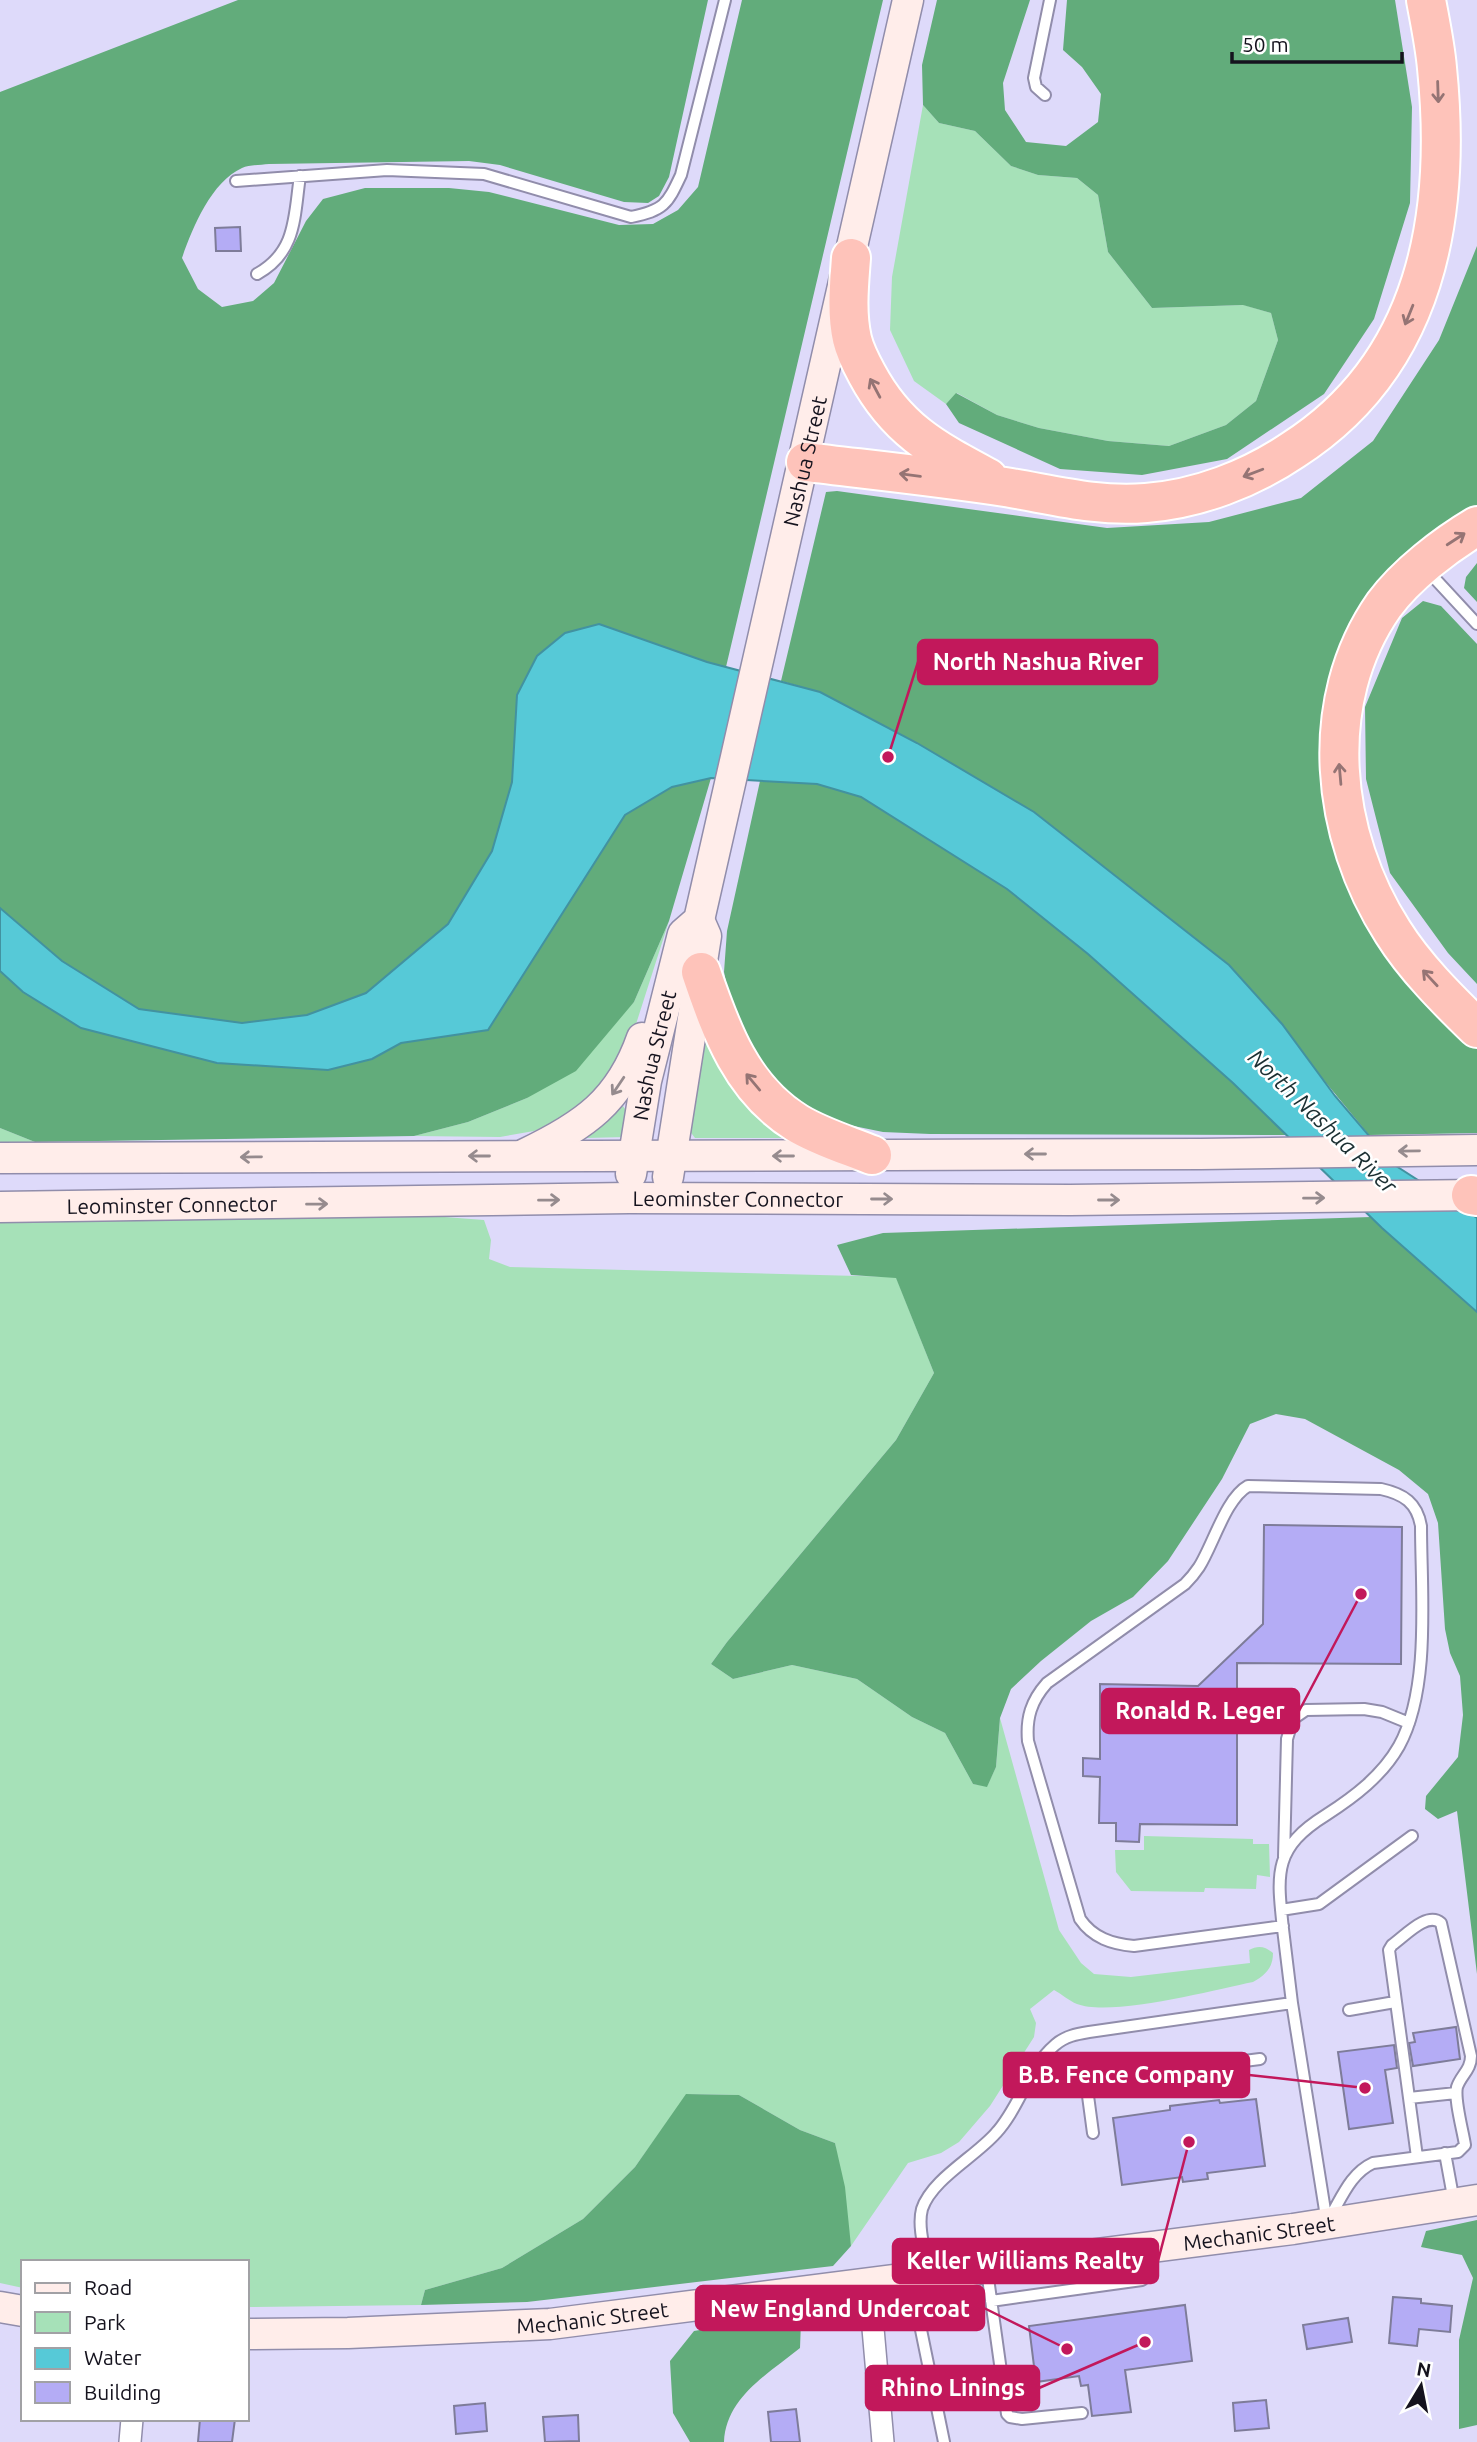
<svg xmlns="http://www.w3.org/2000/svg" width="1477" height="2442" viewBox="0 0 1477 2442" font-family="Ubuntu,sans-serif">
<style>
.green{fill:#a6e1b8}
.forest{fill:#62ac7b}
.water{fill:#56c9d7;stroke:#4292a0;stroke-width:2}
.building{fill:#b4acf5;stroke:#7e7c99;stroke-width:2}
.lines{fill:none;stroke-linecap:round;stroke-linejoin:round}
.lane-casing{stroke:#918dab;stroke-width:14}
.street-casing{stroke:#918dab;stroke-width:24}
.secondary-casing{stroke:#918dab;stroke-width:33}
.highway-casing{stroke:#fff;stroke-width:42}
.lane{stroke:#fff;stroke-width:10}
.street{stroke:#fff;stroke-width:21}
.secondary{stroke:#ffedea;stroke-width:30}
.highway{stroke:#fec3ba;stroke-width:38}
.oneway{stroke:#957474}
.oneway2{stroke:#968b8e}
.labels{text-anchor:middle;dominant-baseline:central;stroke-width:5;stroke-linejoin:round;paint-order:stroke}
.street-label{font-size:21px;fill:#15131e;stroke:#fff}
.water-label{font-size:23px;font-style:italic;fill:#1b2f32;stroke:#fff}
.leader{fill:none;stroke:#c2185b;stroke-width:2.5}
.callout-dot{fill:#c2185b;stroke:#fff;stroke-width:2.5}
.callout{fill:#c2185b;stroke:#c2185b;stroke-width:2.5}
.callout-label{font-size:23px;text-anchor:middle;font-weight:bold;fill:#fff}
</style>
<rect width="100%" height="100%" fill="#dedafa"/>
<path class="green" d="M923,105L939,123L975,131L1011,166L1038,175L1077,178L1098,195L1108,252L1152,308L1244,305L1271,313L1278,340L1256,401L1226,425L1169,446L1108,441L1039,428L997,415L957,393L946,404L914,381L890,330L892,277Z
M669,921L629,1046L614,1071L571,1116L534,1131L500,1137L414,1136L468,1122L527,1098L634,1002Z
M703,1023L788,1138H695L689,1130Z
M623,1106L625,1109V1137L586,1138Z
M0,1128L35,1142H0Z
M418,1215L484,1220L491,1240L489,1259L510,1267L896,1277L934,1373L896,1440L727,1642L711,1664L733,1679L792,1665L857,1679L912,1717L945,1733L973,1784L987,1786L996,1767L1000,1718L1059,1930L1081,1963L1094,1974L1131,1977L1250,1963L1249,1950C1258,1945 1265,1946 1273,1953C1273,1968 1265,1975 1253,1982C1214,1990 1111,2017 1077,2004C1069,2001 1062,1994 1054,1990L1030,2009L1036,2023L1034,2037L990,2106L959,2142L941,2153L908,2163L851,2246L835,2143L800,2130L739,2095L687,2094L635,2167L583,2219L502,2268L425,2290L421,2305L247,2307V2262H23V2288L0,2283V1219Z
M1144,1836L1253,1839V1844H1269L1270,1877L1257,1875L1256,1889L1205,1888L1204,1892L1131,1891L1116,1872L1115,1850H1144Z"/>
<path class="forest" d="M238,0H708L669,177L659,196L648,203L624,202L500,165L469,161L269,164C260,165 249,165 242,168C211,182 192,229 182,258L198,289L222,307L253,301L274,283L306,221L323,199L365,188H449L489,192L619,225L653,224L678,210L698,187L742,0H883L726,667L565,633L537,656L517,695L512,782L492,851L448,924L366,993L307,1015L242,1023L139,1009L62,961L0,908V92Z
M937,0H1030L1003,83L1005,110L1026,142L1066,146L1098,122L1101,94L1082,67L1063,50L1067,0H1395L1412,107L1410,203L1374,319L1324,394L1227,459L1142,475L1060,469L959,423L946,404L956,393L997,415L1039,428L1108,441L1169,446L1226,425L1256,401L1278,340L1271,313L1243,305L1152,308L1108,252L1098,195L1077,178L1038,175L1011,166L975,131L939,123L923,105L922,65Z
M1477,246V509L1386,580L1327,791L1477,1037V1133L1369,1135L1229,965L1034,812L917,743L820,692L781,681L826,492L837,491L1107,528L1209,522L1301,498L1373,441L1439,340Z
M1477,563V602L1464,588L1466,577Z
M1423,601L1441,606L1477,644V984L1448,953L1390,873L1366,779L1365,707L1402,618Z
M711,778L669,921L634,1002L576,1071L527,1098L468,1122L414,1136L35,1142L0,1128V971L23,992L372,1059L401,1043L488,1030L625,815L672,787Z
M760,781L817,784L861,797L1007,889L1088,954L1233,1083L1287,1135L930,1134L883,1132L839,1123L796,1100L761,1070L735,1026L724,972L727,931Z
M1371,1217L1477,1312V1974L1457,1811L1438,1819L1425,1809L1426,1796L1458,1757L1463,1715L1460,1676L1450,1653L1445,1629L1438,1523L1428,1494L1399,1470L1305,1419L1276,1414L1250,1424L1222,1479L1168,1561L1133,1597L1091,1621L1041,1661L1011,1689L1000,1718L996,1767L987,1787L973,1784L945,1733L912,1717L857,1679L792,1665L733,1679L711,1664L727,1642L896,1440L934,1373L896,1278L851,1275L837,1245L883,1233Z
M686,2094L739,2095L800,2130L835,2143L845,2187L851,2246L833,2266L527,2302L421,2305L425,2290L502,2268L583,2219L635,2167Z
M1477,2220V2425L1459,2429V2340L1473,2278L1462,2255L1421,2247L1426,2231Z
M782,2316L801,2321L800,2348C768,2374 726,2397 724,2442H690L673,2413L670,2361L694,2331Z"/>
<path class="water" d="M599,624L707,662L820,692L917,743L1034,812L1229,965L1282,1024L1335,1096L1393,1164L1477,1218V1312L1382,1228L1233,1083L1088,954L1007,889L861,797L817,784L711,778L672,787L625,815L488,1030L401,1043L372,1059L328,1070L217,1063L81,1028L23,992L0,971V908L62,961L139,1009L242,1023L307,1015L366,993L448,924L492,851L512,782L517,695L537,656L565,633Z"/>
<path class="building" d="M240,227L241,251H216L215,228Z
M1264,1525L1402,1527L1401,1664L1237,1663V1825L1140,1824L1139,1842L1116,1841V1823H1099L1100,1777L1083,1776V1758L1100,1759V1684L1198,1686L1263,1624Z
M1456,2027L1460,2059L1413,2066L1409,2043L1415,2042L1413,2033Z
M1394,2045L1397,2068L1385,2070L1393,2123L1349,2129L1338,2052Z
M1256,2099L1265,2166L1207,2173L1208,2179L1183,2182L1182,2177L1122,2185L1113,2118L1170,2110V2106L1219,2100L1220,2103Z
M1393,2297L1421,2299V2303L1452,2306L1450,2332L1419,2329L1417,2346L1389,2343Z
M1185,2305L1192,2361L1125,2370L1131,2412L1092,2416L1088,2385L1081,2386L1079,2376L1036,2382L1029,2326Z
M1348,2318L1352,2342L1307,2349L1303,2325Z
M1266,2400L1269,2428L1235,2431L1233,2403Z
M485,2403L487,2431L456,2434L454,2406Z
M796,2409L800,2442H771L768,2412Z
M578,2415L579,2441L545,2442L543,2417Z
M200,2419H235L232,2442H198Z"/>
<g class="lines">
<defs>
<path id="lane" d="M1045,95L1036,87L1034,78L1050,0
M236,181L387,170L484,174L631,217C664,210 667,205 681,175L725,0
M257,274C297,252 294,216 300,176
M1426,569L1477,624
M1284,1857L1287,1739L1293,1719L1306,1710L1364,1709L1382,1712L1409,1723
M1281,1910L1319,1904L1412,1836
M1283,1926L1134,1946C1112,1944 1093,1938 1080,1919L1028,1741C1026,1718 1031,1701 1047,1683L1185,1584C1190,1579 1195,1573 1199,1567C1213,1545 1226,1498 1248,1486L1381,1489C1404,1494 1417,1503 1421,1526C1421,1591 1431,1688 1399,1746C1382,1776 1354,1797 1326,1815C1273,1848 1277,1873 1283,1929C1286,1954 1289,1978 1292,2003
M1349,2010L1395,2002
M1036,2069L1067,2080L1086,2081L1260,2059
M1086,2081L1093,2133
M1409,2098L1456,2093
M1445,2153L1454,2202
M1330,2217C1342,2197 1351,2173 1373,2163L1458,2152L1465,2145C1463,2131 1454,2100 1457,2087C1461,2075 1471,2070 1471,2056L1441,1923C1427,1911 1405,1936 1392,1945L1389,1950L1417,2157
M987,2271L1007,2414L1010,2417L1022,2419L1082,2413
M929,2272C926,2254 917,2228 922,2209C932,2179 975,2157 996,2133C1020,2107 1028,2068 1055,2045C1065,2036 1077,2034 1089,2032L1292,2003L1327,2223
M911,2281L944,2442
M991,2301L1142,2280L1149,2274L1146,2250"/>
<path id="street" d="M869,2283L883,2442
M130,2442L132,2419"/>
<g id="secondary">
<path d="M525,1154C584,1126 620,1101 642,1038"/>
<path d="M0,1158L1201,1154L1477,1150"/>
<path id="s1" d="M631,1174L646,1081L683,934L699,920C769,614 841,308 908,0"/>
<path d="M668,1177L706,936L699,920"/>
<path id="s2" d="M0,1207L629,1198L1070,1200L1477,1195"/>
<path d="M0,2307L23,2311"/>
<path id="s3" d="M247,2334L348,2333L550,2324L1293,2229L1477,2200"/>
</g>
<path id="highway" d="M851,258C849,285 846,312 852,339C855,352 861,363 867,374C897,430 934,449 988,478
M806,462C872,470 939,477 1005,487C1054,495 1096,507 1146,503C1198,499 1250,479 1293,450C1427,364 1452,216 1437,68C1435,45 1430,22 1426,0
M1477,526C1445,545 1406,575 1384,605C1316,702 1331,836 1393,932C1415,967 1447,999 1477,1028
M701,972C721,1031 742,1089 797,1123C820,1137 847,1145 872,1155
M1471,1195L1477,1196"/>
</defs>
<use href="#lane" class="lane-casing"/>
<use href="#street" class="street-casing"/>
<use href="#secondary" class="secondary-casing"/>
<use href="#highway" class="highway-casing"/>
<use href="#lane" class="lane"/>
<use href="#street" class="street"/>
<use href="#secondary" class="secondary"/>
<use href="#highway" class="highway"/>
</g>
<defs><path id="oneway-shaft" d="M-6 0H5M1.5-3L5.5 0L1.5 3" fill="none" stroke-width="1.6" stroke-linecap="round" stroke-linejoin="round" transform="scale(1.75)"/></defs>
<g class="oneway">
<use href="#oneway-shaft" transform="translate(1438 92) rotate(88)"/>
<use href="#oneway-shaft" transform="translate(1409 315) rotate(112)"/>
<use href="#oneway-shaft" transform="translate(875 388) rotate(-118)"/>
<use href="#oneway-shaft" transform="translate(1253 473) rotate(159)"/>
<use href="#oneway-shaft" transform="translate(910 475) rotate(-173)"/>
<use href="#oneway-shaft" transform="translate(1456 539) rotate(-33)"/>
<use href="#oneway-shaft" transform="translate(1340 774) rotate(-95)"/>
<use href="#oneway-shaft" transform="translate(1430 978) rotate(-133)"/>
<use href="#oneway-shaft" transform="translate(753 1082) rotate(-130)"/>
</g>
<g class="oneway2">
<use href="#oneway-shaft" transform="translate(618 1086) rotate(124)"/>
<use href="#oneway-shaft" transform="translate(1409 1151) rotate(179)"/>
<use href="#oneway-shaft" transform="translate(1035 1154) rotate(180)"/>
<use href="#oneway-shaft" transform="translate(479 1156) rotate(180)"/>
<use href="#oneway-shaft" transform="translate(783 1156) rotate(180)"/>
<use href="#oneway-shaft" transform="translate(251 1157) rotate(179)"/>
<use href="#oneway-shaft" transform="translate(1314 1198) rotate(-1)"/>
<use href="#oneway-shaft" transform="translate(882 1199)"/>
<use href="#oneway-shaft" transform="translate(549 1200) rotate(-1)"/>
<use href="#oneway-shaft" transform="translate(1109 1200)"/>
<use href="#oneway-shaft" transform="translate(317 1204) rotate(-1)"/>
</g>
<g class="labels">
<g class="street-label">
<text stroke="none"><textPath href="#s1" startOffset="738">Nashua Street</textPath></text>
<text stroke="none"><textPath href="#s1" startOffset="121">Nashua Street</textPath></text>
<text stroke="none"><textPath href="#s2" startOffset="738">Leominster Connector</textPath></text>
<text stroke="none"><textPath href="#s2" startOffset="172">Leominster Connector</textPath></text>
<text stroke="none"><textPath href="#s3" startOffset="1018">Mechanic Street</textPath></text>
<text stroke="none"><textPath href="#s3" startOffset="346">Mechanic Street</textPath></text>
</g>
<g class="water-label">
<text transform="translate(1323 1121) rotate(44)">North Nashua River</text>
</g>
</g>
<path class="leader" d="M888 757L918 662M1361 1594L1299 1711M1365 2088L1249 2075M1189 2142L1158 2261M1067 2349L984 2308M1145 2342L1039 2388"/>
<g class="callout-dot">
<circle cx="888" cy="757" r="7"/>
<circle cx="1361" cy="1594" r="7"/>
<circle cx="1365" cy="2088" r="7"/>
<circle cx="1189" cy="2142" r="7"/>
<circle cx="1067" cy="2349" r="7"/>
<circle cx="1145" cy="2342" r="7"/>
</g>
<g class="callout">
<rect x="918" y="640" width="239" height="44" rx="7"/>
<rect x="1102" y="1689" width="197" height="44" rx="7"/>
<rect x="1004" y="2053" width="245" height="44" rx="7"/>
<rect x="893" y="2239" width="265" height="44" rx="7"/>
<rect x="696" y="2286" width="288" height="44" rx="7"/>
<rect x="866" y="2366" width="173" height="44" rx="7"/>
</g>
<g class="callout-label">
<text x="1038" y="670">North Nashua River</text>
<text x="1200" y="1719">Ronald R. Leger</text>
<text x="1126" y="2083">B.B. Fence Company</text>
<text x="1025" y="2269">Keller Williams Realty</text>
<text x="840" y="2317">New England Undercoat</text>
<text x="953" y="2396">Rhino Linings</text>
</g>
<rect x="21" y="2260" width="228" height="161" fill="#ffffff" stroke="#a1a1a5" stroke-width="2"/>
<rect x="35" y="2283" width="35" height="10" fill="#ffedea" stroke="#a1a1a5" stroke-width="2"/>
<text x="84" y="2295" font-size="21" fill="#15131e">Road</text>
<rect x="35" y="2312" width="35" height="21" fill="#a6e1b8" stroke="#a1a1a5" stroke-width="2"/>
<text x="84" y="2330" font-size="21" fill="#15131e">Park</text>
<rect x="35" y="2348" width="35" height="21" fill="#56c9d7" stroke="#a1a1a5" stroke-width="2"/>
<text x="84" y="2365" font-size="21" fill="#15131e">Water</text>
<rect x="35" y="2382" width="35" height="21" fill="#b4acf5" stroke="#a1a1a5" stroke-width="2"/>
<text x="84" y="2400" font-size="21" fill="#15131e">Building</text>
<g transform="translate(1421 2386) rotate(10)" stroke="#ffffff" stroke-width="5" paint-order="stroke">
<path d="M0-5L12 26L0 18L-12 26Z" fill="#15131e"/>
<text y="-10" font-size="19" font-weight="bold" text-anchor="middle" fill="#15131e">N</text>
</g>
<path d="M1232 52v10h170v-10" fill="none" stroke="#15131e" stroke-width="3.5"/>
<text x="1242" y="52" font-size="21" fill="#15131e" stroke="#ffffff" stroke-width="5" paint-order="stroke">50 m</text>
</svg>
